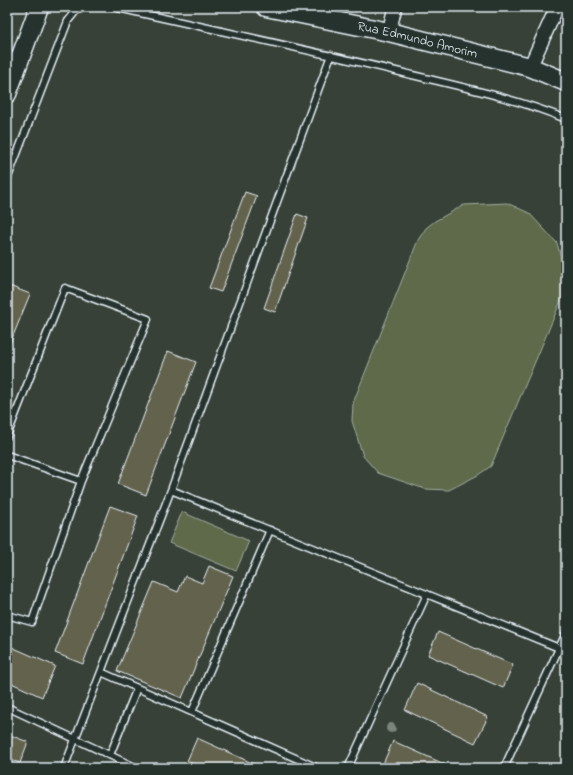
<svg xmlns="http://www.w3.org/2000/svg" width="573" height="775" viewBox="0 0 573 775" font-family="'Indie Flower',sans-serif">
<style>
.green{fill:#5e6a4b;stroke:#a3aea2}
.building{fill:#63634e;stroke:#e8f1f8}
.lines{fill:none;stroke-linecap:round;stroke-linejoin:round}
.lane-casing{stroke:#e8f1f8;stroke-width:9}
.street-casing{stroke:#e8f1f8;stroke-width:16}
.secondary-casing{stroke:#e8f1f8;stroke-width:21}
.lane{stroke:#26332d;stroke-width:6}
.street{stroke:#26332d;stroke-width:13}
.secondary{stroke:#26332d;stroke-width:18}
.tree{fill:#7b847b}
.labels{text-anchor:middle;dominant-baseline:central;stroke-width:4;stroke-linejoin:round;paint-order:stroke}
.street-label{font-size:13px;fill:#e8f1f8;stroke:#26332d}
</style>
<rect width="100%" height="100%" fill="#384137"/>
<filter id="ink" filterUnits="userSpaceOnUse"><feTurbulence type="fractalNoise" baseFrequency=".025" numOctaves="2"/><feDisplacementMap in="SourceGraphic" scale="8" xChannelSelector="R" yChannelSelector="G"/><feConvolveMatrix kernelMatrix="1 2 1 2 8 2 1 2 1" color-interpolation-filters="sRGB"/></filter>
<g filter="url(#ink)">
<path class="green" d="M507,203L529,213L557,243L563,265L565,291L491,466L478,475L449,490L425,489L378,473L363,456L352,421L353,403L418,240L426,228L435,221L464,205Z
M182,512L249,541L236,571L169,543Z"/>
<path class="building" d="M245,192L257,196L221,292L209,288Z
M297,214L308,218L275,312L264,308Z
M7,285L30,294L7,351Z
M168,351L196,362L146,495L118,484Z
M110,506L138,516L83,664L55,653Z
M209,566L233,576L182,698L117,671L154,582L178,592L185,576L202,583Z
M438,632L513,665L503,688L428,655Z
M7,645L55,666L42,697L7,681Z
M417,683L488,717L475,743L405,710Z
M7,734L28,742L20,763L7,759Z
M197,738L263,768H202L187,761Z
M393,741L453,768H386L382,766Z"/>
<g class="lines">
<defs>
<path id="lane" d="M113,7C208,28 304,49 400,72C456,86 513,97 566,119
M7,180L68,21L76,11L84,7
M7,436L65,288L148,319L81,481L32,622L7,615
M7,455L81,481
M171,490L559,648
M101,672L318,768
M7,707L137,768
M192,712L270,530
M110,755L137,688
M64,768L171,490L331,55
M348,768L427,594
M504,768L566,633"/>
<path id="street" d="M389,32L395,7
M530,67L557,7"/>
<g id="secondary">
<path id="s1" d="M266,7L389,32L530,67L566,82"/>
<path d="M7,94L39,7"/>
</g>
</defs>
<use href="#lane" class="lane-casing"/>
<use href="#street" class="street-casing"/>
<use href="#secondary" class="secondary-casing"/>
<use href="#lane" class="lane"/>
<use href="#street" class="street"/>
<use href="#secondary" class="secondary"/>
</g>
<circle class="tree" cx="391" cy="728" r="5"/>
</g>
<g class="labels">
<g class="street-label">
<text stroke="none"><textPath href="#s1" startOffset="155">Rua Edmundo Amorim</textPath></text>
</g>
</g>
<rect width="573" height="775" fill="none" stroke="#26332d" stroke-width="24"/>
<rect x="12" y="12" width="549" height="751" fill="none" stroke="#e8f1f8" stroke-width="1.5" filter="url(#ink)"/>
</svg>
